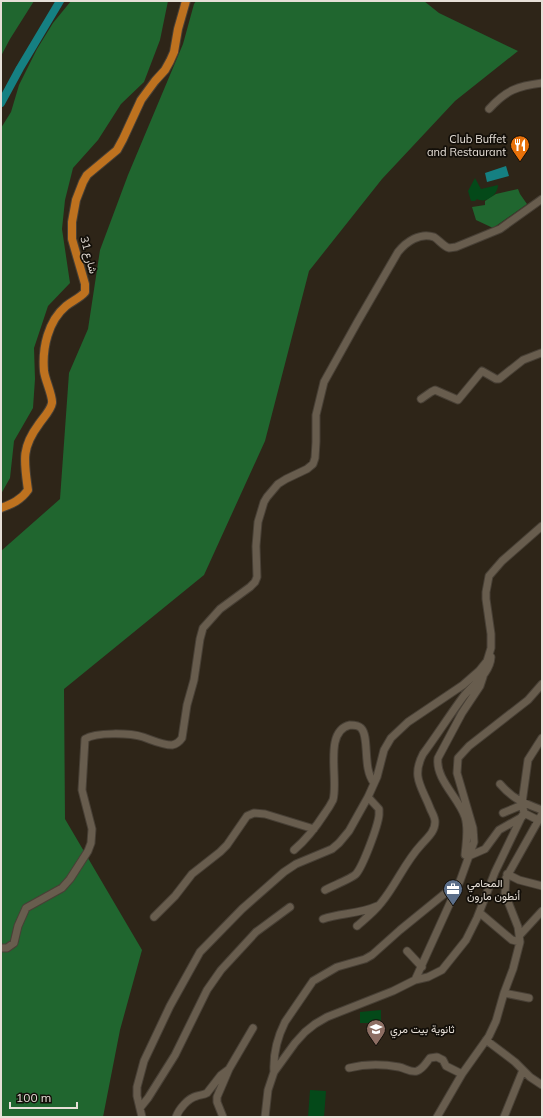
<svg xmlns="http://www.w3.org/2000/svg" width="543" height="1118" viewBox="0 0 543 1118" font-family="Mulish,Vazirmatn,sans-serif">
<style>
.green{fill:#044919}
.forest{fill:#20662f}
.water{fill:#158082}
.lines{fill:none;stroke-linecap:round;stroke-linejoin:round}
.river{stroke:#158082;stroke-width:8}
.minor-casing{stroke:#484036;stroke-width:9}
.major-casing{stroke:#484036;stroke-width:10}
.minor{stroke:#685d4e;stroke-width:7}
.major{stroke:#be721f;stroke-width:8}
.labels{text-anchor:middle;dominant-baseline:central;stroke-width:3.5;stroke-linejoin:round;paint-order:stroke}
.poi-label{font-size:11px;fill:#e6dfd7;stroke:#130f09;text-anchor:start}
.street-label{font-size:11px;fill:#e6dfd7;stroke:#130f09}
</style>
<rect width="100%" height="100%" fill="#2e2518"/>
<path class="green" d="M475,178L481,189L498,185C498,195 486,204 477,199L475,201H471L468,191Z
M381,1010V1023H360V1012Z
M310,1090L326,1091L324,1117H308Z"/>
<path class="forest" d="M1,1H34L10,39L1,56Z
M71,1H168L160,40L144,82L121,104L98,140L73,168L65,200L62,229L70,283L48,306L34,348L35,379L33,408L14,441L10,478L1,494V128L11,112L19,85L37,49L53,23Z
M196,1H424L439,13L518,51L455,101L382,179L309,271L265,441L204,575L64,689L65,819L142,950L120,1030L103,1117H1V551L60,499L69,373L88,329L100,250L128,175L183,44L194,4Z
M518,189L520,194L527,204L493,228L476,220L472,207L485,205V201L496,194Z"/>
<path class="water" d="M506,166L509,176L487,182L485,173Z"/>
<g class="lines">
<path class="river" d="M1,103L20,68L60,1"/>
<defs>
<path id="minor" d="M489,109C506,90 518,86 542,83
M421,399L431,392L435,390L458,400L482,371L496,379H499L523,360L541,353
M483,677L480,686L462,713L438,758C435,779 459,798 465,817C469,830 466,842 465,855L469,856L485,849L499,830L522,817
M500,784C513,799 523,803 542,810
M503,813L522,805
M538,820L524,813L522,803L528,760L542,738
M294,850C307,839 316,827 325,813C328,809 331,804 333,800C339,780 323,731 350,725C354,725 358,725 361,728C370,737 362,768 374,783
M507,874L519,880L542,886
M325,890C332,886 351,879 356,874C363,866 378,826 379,815V809L368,797
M480,913L512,940L520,942
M154,917L175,896L192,874L220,852L227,845L247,816L254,813L265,814L314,829
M323,919C340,913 360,914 377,906
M357,926C365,919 374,912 381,903C396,885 405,862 421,845C427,838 435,832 435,822C435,817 432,813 430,808C422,787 411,777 423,754C437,735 449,716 463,697C473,684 490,674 491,657
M520,935L542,911
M1,948H7L14,943L18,926L26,908L62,888L70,879L88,851L91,843L92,829L82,790L85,739C96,732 130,733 143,737C152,740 162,745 172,745C177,744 180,741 182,738L187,705L194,680L200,639L203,628L220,609L250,587L255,582L257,577L256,546L258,522L264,502L267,497L278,484L286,479L307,469L313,464L315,458L316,442V415L324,382L358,321L398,252C406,242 420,232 434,237C439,240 443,246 449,248L456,247L500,229L542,199
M407,951L422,967
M415,980L428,977L442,970L466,940L477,918L495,872L522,816
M504,993L529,998
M486,1040L515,1062L530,1077L542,1085
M349,1068C365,1064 383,1064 399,1067C405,1068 411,1073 417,1071C423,1069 426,1063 430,1058L437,1057L443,1060L446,1066L462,1074
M229,1069L253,1028
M274,1072C273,1054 277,1038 285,1022L313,981L337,967L365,959L372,955L400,930L459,882
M140,1108L148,1098L175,1055L207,990L221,970L256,932L290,907
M142,1117L137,1096V1087L144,1061L170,1006L200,952L242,909L284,872L296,864L332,849L339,843L349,831L368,797L377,777L384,750L391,738L408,722L463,685L479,671L487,661L491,648V634L486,599V592L489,576L502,561L542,526
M176,1117C179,1109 188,1098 197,1096C200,1095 204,1095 207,1093L221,1075L229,1069L217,1097V1102L223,1117
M265,1117L268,1090L274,1072L295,1043L305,1032L315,1024L327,1017L393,991L415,980L460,881L474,842L473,828L457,773L458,758L469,746L528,700L542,684
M437,1117L462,1074L489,1036L496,1021L504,993L513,969L520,942L518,927L505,894L506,878L542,814
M504,1117L523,1070"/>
<path id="major" d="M1,508C12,504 21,500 28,490C24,461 21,448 39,424C43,418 51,410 52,403C53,396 45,380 44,371C42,348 48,321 66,306C72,301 80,298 85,292V284L72,239V222L76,200L83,182L87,175L117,150L123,139L141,100L155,81L165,70L170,61L174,52L178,29L186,1"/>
</defs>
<use href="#minor" class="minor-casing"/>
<use href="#major" class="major-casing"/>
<use href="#minor" class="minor"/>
<use href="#major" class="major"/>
</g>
<defs>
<symbol id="restaurant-pin" viewBox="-11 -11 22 30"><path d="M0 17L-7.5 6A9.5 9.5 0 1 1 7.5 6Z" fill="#e8710a" stroke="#130f09"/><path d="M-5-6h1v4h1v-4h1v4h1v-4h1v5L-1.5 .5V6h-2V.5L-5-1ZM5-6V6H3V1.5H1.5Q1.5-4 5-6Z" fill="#fff"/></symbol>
<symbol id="office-pin" viewBox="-11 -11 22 30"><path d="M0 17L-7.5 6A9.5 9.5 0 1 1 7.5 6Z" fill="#5c6f8a" stroke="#130f09"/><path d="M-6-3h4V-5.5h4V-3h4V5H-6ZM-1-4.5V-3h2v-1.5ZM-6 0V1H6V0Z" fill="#fff"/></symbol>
<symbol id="school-pin" viewBox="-11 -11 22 30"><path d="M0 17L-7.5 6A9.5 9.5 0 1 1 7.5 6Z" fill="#8d6e63" stroke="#130f09"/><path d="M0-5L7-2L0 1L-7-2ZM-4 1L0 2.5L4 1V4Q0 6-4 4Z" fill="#fff"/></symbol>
</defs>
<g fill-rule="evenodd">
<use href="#restaurant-pin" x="509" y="134" width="22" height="30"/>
<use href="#office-pin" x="442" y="878" width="22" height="30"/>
<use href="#school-pin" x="365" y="1018" width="22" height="30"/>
</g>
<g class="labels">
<g class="poi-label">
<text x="506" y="139" text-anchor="end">Club Buffet<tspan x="506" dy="13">and Restaurant</tspan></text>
<text x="467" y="883">المحامي<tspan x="467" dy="13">أنطون مارون</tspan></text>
<text x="390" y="1029">ثانوية بيت مري</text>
</g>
<g class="street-label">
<text transform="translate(89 255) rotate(75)">شارع 31</text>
</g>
</g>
<rect width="543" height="1118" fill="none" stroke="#e6dfd7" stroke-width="4"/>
<path d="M10 1102v6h67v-6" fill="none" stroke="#e6dfd7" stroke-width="2"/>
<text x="16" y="1102" font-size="12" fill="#e6dfd7" stroke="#130f09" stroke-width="3" paint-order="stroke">100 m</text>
</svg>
